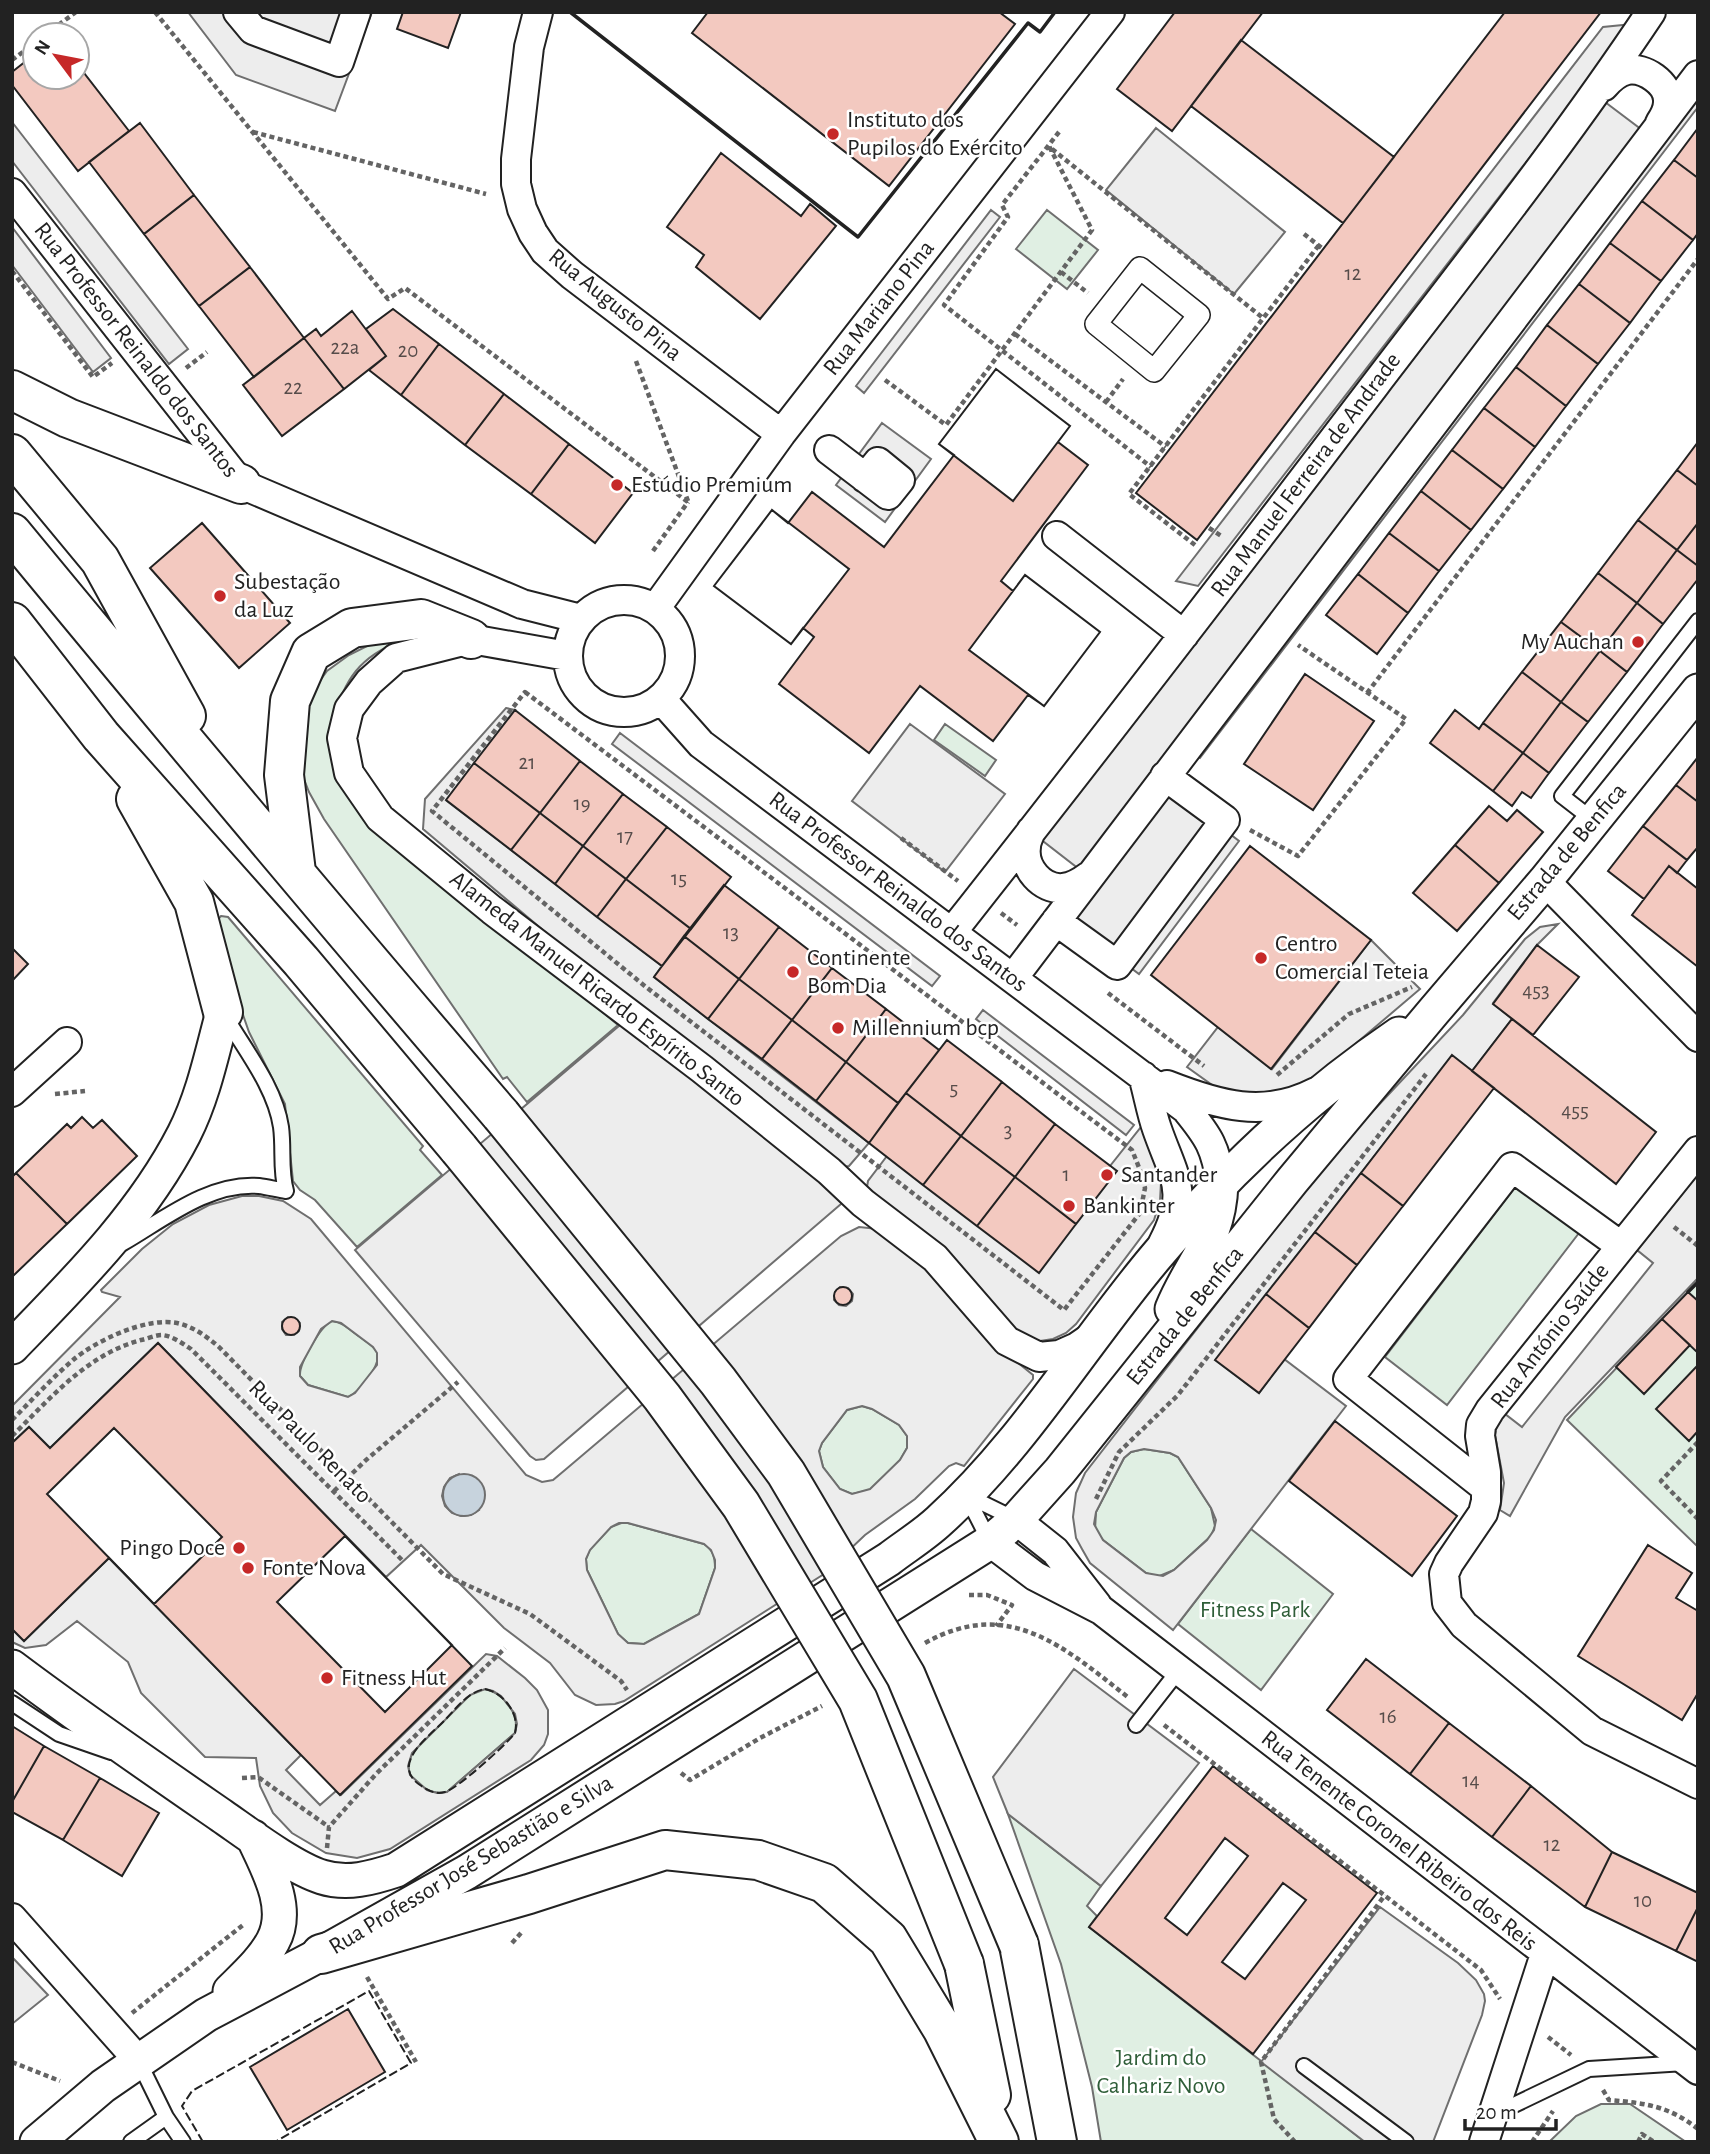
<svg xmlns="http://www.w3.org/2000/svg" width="1710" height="2154" viewBox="0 0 1710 2154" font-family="'Alegreya Sans',sans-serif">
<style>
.green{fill:#e0efe3;stroke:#6f6f6f;stroke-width:2}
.parking{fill:#ededed;stroke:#6f6f6f;stroke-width:2;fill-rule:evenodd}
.water{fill:#c7d3dd;stroke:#6f6f6f;stroke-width:2}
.building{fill:#f3c9c0;stroke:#222;stroke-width:2;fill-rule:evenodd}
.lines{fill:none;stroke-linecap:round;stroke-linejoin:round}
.service-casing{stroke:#222;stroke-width:18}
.pedestrian-casing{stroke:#222;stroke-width:24}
.minor-casing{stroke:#222;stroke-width:32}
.tertiary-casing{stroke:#222;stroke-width:37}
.trunk-casing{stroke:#222;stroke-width:42}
.path{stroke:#646464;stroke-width:4.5;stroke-dasharray:5 3.5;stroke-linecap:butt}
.service{stroke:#fff;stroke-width:14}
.pedestrian{stroke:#fff;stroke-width:21}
.minor{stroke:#fff;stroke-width:28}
.tertiary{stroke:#fff;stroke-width:33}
.trunk{stroke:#fff;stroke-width:38}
.trunk-bridge-casing{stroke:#222;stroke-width:42;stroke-linecap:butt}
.trunk-bridge{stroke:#fff;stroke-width:38}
.fence{stroke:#222;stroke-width:2;stroke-dasharray:9 3.5;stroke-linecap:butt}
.wall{stroke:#222;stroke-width:3.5}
.poi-dot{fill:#c62828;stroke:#fff;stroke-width:2.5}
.labels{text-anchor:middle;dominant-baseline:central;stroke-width:5;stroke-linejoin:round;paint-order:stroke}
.number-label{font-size:21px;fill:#564c4a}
.poi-label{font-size:24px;fill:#222;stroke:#fff;text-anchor:start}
.street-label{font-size:24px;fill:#222;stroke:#fff}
.park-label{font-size:24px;fill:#2f5e38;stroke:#fff}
</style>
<rect width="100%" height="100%" fill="#fff"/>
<path class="green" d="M1047,210L1098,250L1067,289L1016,249Z
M401,641C360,656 344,680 333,721L388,832L618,1025L527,1102L507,1077L503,1079L324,819L309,792L300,769L303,713L314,689L327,671L349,655L373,643Z
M945,724L996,760L985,776L934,740Z
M221,916L228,917L423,1146L420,1150L442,1175L357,1247L315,1200L300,1190L293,1181L285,1104L249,1032L236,995L217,921Z
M1517,1185L1579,1233L1447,1405L1385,1357Z
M1698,1282V1547L1567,1420Z
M332,1321C342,1322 348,1328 356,1334C362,1339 374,1345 377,1352C382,1365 359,1392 348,1397L308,1385L300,1376C299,1364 320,1326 332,1321Z
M862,1406L872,1409L899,1425L907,1436V1448L900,1460L870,1490L852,1494L840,1489L823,1467L819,1451L822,1443L847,1410Z
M1144,1449L1170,1453L1178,1457L1211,1508L1215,1526L1211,1536L1174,1570L1157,1577L1146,1573L1103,1540L1095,1530L1096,1512L1124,1458L1131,1452Z
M624,1522L704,1544C713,1550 715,1557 715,1568L699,1614L644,1644L628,1643L618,1634L587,1570L586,1559L590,1549L611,1527Z
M1251,1529L1333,1594L1261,1690L1178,1624Z
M485,1689C504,1693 520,1714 515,1733L447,1792C437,1794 430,1792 421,1786C411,1780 406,1770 410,1759C412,1749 460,1702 469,1695C474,1691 479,1690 485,1689Z
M1008,1814L1101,1886L1087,1906L1097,1916L1089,1927L1365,2142H1101L1092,2087L1061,1964Z
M1601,2104H1630L1686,2142H1549L1576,2116Z"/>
<path class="parking" d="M188,12H372L335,111L236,75Z
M1633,24L1198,586L1176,581L1603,27Z
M1698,87V107L1200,758L1190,751Z
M1601,99L1646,133L1079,869L1039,838Z
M12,122L188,349L169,364L12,161Z
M1156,128L1285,232L1234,294L1106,190Z
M991,210L1000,217L864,393L856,386Z
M12,227L111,358L93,372L12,265Z
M882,423L931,459L885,522L836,485Z
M506,708L515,710L447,801L662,966L654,977L869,1143L849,1166L844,1167L595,974L423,829L425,799Z
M910,724L1005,794L945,872L852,801Z
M620,733L940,976L932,986L612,744Z
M1170,788L1239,841L1139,974L1069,921Z
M1558,924L1537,945L1493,1003L1512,1019L1472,1071L1452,1056L1216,1360L1259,1393L1284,1359L1346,1406L1173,1630L1090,1563L1082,1549L1076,1538L1073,1517L1076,1493L1085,1473L1304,1191L1359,1126L1463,1015L1525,939L1540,927ZM1144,1449L1170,1453L1178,1457L1211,1508L1216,1520L1214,1530L1207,1540L1174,1570L1163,1576L1146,1573L1103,1540L1094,1524L1096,1512L1124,1458L1131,1452Z
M1371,940L1420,989L1320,1074L1298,1089L1254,1097L1215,1087L1187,1067L1218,1027L1272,1069Z
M983,1010L1134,1125L1126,1135L976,1019Z
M626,1020L842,1198L841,1204L544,1459L536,1460L530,1456L355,1250Z
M1141,1127L1157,1164L1161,1182L1160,1201L1154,1220L1076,1324L1066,1333L1053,1339L1040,1341L1019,1336L867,1187L868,1181L887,1156L1110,1166Z
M1698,1174V1278L1565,1417L1510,1516L1500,1510L1504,1483L1495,1435L1497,1424L1505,1414L1522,1427L1653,1263L1637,1250Z
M242,1196H259L283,1201L311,1219L526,1475L542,1482L553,1480L565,1470L841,1236L859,1227L878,1229L923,1261L1002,1350L1033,1375V1379L964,1466L956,1463L949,1466L915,1499L865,1535L824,1574L624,1701L615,1704L596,1705L575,1695L550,1663L504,1628L421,1545L386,1577L158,1343L50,1448L29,1427L12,1443V1406L120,1297L102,1292L101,1290L142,1249L173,1224L209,1205ZM840,1287L848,1288L853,1294L852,1301L846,1306L839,1305L834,1300L835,1292ZM288,1317L295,1318L300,1323L299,1331L294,1335H286L282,1329V1322ZM332,1321L341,1323L373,1347L377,1353V1365L355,1393L348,1397L308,1385L300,1376V1367L321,1329ZM862,1406L872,1409L899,1425L907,1436V1448L900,1460L870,1489L852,1494L840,1489L823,1467L819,1451L822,1443L847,1410ZM459,1474L479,1510L471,1515L461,1516L452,1513L445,1506L442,1496L444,1487L450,1478ZM619,1523H628L704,1544L711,1550L715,1560V1568L699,1614L644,1644L628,1643L618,1634L587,1570L586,1559L590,1550L611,1527Z
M109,1558L301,1755L286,1770L320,1805L336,1791L341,1795L486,1654L497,1656L525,1678L537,1690L548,1710V1734L544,1745L531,1760L390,1849L357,1858L326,1853L292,1833L273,1813L260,1786L256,1758L205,1757L141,1693L128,1662L77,1621L46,1645L25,1648L12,1642V1629L24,1641ZM485,1689L493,1691L501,1696L515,1714L517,1724L515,1733L447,1792L437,1793L427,1790L410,1775L408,1766L412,1753L470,1695Z
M1074,1669L1199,1763L1101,1886L1008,1814L993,1777Z
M1380,1907L1458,1963L1476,1980L1484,1994L1485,2001L1482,2015L1433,2142H1365L1261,2062Z
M12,1957L48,1995L12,2024Z"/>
<path class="water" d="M443 1495a21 21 0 1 1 42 0a21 21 0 1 1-42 0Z"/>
<path class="building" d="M403,12H461L448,48L397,29Z
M708,12H999L1015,24L889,186L692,33Z
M1175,12H1263L1172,131L1117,89Z
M1505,12H1601L1197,540L1136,493Z
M1241,40L1394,157L1343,223L1191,106Z
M35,54V77H77V64L129,131L78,171L12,85V72Z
M140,123L194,195L144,234L89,162Z
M1698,128V178L1674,160Z
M721,153L801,216L810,204L836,226L760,319L696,267L704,255L667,227Z
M1674,160L1698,178V233L1693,240L1642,201Z
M194,195L250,267L199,306L144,234Z
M1642,201L1693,240L1661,281L1610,243Z
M1610,243L1661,281L1630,323L1579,284Z
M250,267L304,338L254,377L199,306Z
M1579,284L1630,323L1598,364L1547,325Z
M393,309L439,344L401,395L369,370L386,356L366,329Z
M352,311L386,356L344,389L304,338L316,329L321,336Z
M1547,325L1598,364L1566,406L1516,367Z
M304,338L344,389L282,436L243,385Z
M439,344L504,394L465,445L401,395Z
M1516,367L1566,406L1535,447L1484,408Z
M996,369L1070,426L1013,501L939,444Z
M996,369L1070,426L1058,442L1088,465L1001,581L1013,591L1025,575L1100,632L1044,706L1028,695L993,741L920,686L869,753L779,684L814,637L803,628L791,644L714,586L772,510L788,523L812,492L884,547L954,455L939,444Z
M504,394L569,444L531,494L465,445Z
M1484,408L1535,447L1503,489L1452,450Z
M1698,442V486L1677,470Z
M569,444L633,493L595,543L531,494Z
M1452,450L1503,489L1471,530L1421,491Z
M1677,470L1698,486V523L1677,550L1638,520Z
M1421,491L1471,530L1439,571L1389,533Z
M772,510L849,569L791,644L714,586Z
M1638,520L1677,550L1637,603L1598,573Z
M202,523L290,623L239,668L150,568Z
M1698,523V566L1677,550Z
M1389,533L1439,571L1408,613L1358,574Z
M1677,550L1698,566V579L1663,624L1637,603Z
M1598,573L1637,603L1600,651L1561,622Z
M1358,574L1408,613L1377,654L1326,615Z
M1025,575L1100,632L1044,706L969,650Z
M1637,603L1663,624L1627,672L1600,651Z
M1561,622L1600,651L1561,702L1522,672Z
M1600,651L1627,672L1588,722L1561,702Z
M1522,672L1561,702L1523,753L1483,723Z
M1305,674L1374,721L1313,810L1244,764Z
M1561,702L1588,722L1549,773L1523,753Z
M515,710L580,761L540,813L474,763Z
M1455,710L1479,729L1483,723L1523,753L1493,791L1430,743Z
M1523,753L1549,773L1531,798L1522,792L1512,806L1493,791Z
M1698,757V802L1676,785Z
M580,761L623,794L583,846L540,813Z
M474,763L540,813L511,850L446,800Z
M1676,785L1698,802V847L1687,860L1643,826Z
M623,794L667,827L626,879L583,846Z
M1489,806L1507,821L1517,810L1543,832L1499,883L1455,845Z
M540,813L583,846L555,884L511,850Z
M1643,826L1687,860L1677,873L1669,866L1644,899L1608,871Z
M667,827L731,877L691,929L626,879Z
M1455,845L1499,883L1457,931L1413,893Z
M583,846L626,879L597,917L555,884Z
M1250,846L1371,940L1271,1069L1151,975Z
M1669,866L1698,889V967L1632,915Z
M626,879L691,929L662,966L597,917Z
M724,885L779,927L739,979L684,936Z
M779,927L832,968L792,1020L739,979Z
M684,936L739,979L708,1019L654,977Z
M1537,945L1579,977L1533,1035L1493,1004Z
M12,948L28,964L12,981Z
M832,968L886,1009L846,1062L792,1020Z
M739,979L792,1020L762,1059L708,1019Z
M886,1009L939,1050L898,1103L846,1062Z
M1512,1019L1656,1132L1616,1184L1472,1071Z
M792,1020L846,1062L816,1101L762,1059Z
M947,1040L1002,1082L961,1136L906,1093Z
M1452,1055L1494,1088L1403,1206L1361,1173Z
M846,1062L898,1103L869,1143L816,1101Z
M1002,1082L1055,1124L1015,1177L961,1136Z
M906,1093L961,1136L923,1185L869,1143Z
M82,1117L93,1128L102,1120L137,1156L67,1224L16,1173L67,1124L71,1128Z
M1055,1124L1117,1171L1076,1224L1015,1177Z
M961,1136L1015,1177L977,1226L923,1185Z
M16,1173L67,1224L12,1277V1177Z
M1361,1173L1403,1206L1357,1265L1315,1232Z
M1015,1177L1076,1224L1039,1273L977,1226Z
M1315,1232L1357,1265L1309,1328L1266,1294Z
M834 1296a9 9 0 1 1 18 0a9 9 0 1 1-18 0Z
M1688,1292L1698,1301V1353L1662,1319Z
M1266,1294L1309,1328L1259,1393L1215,1360Z
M282 1326a9 9 0 1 1 18 0a9 9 0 1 1-18 0Z
M1662,1319L1690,1345L1644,1394L1616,1367Z
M158,1343L472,1666L340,1795L109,1558L24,1641L12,1629V1443L29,1427L50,1448Z
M1698,1365V1431L1689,1441L1656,1409Z
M1335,1421L1457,1516L1412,1576L1289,1481Z
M114,1428L222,1537L154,1604L47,1494Z
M345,1536L452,1645L385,1712L277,1602Z
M1648,1545L1692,1573L1676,1598L1698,1611V1693L1682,1720L1578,1656Z
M1366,1659L1449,1723L1410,1774L1327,1710Z
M1449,1723L1531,1786L1492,1837L1410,1774Z
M12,1726L44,1746L12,1802Z
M44,1746L100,1778L63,1840L12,1812V1802Z
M1213,1766L1377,1893L1253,2054L1089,1927ZM1225,1838L1248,1856L1187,1935L1165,1918ZM1283,1883L1306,1900L1245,1979L1222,1962Z
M100,1778L159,1813L122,1876L63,1840Z
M1531,1786L1612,1852L1585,1907L1492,1837Z
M1612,1852L1698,1893V1907L1676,1951L1585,1907Z
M1698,1907V1962L1676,1951Z
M348,2009L385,2072L287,2130L250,2067Z"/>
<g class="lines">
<defs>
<path id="service" d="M1593,820L1562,796L1698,621
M123,1243C163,1220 209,1182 259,1186C268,1187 278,1190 286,1191C280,1170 284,1149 281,1127C275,1087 245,1050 225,1016
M966,1495L1015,1519
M966,1495L990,1542
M12,1703L59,1734L111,1752
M1136,1725L1179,1670
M1304,2066L1406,2142
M1495,2114L1589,2069L1685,2063
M166,2117L183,2142
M131,2142L166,2117L138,2060"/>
<path id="pedestrian" d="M1140,268L1199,315L1154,371L1096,324Z"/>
<path id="minor" d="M238,12L253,30L339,62L356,12
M538,12L529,47L516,159V184L522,209L533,233L545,251L572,275L781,434
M1604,86C1610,79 1618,72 1627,70C1644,67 1669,83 1668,102C1668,109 1664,117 1660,123
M12,193L241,484L522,604L581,619
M829,450L888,495L900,480L878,462L865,478
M1057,536L1184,635
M568 656a56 56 0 1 1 112 0a56 56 0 1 1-112 0Z
M655,609L781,434L1110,12
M567,656L471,639L396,658L369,682L349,709L342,738L349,773L380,818L492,910L702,1069L829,1171L863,1203L935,1258L1007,1341L1039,1357L1059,1355L1077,1347L1093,1336
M661,699L701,744L1186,1109C1209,1137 1216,1148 1221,1184
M1031,831C1029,836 1026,842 1026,847C1023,868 1042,890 1063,888C1073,887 1081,882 1089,876
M1545,881L1698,1037
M1056,921L1117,965L1225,820L1165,776
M952,932C1095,751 1235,569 1375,385C1469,262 1565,141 1651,12
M1013,978L1698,75
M1143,1076C1148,1093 1151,1112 1157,1129C1174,1178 1190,1191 1163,1243
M1167,1085C1218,1105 1264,1119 1316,1092
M12,1092L67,1042
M1698,1151L1490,1410L1481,1425L1480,1436L1486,1472V1501L1483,1513L1449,1563L1444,1574L1447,1603L1464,1625L1592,1731L1698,1784
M1486,1488L1348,1379L1512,1167L1621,1246
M1016,1520L1055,1551L1097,1605
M990,1542L1035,1576L1101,1610L1698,2070
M12,1918L138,2060
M1484,2142L1545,1954"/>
<path id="tertiary" d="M1172,1309C1192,1260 1219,1242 1221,1184
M12,1347C75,1282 142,1216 184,1134C203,1097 212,1053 223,1012
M12,1667C81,1719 151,1767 222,1816C248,1834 293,1868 322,1877C347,1885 372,1878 396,1870L889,1559C906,1546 924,1535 939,1521C1023,1445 1082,1345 1154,1259C1226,1172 1305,1098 1399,1034
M230,1991C245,1976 263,1960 273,1941C291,1908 267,1867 253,1837
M37,2142L103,2086L206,2015L321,1954L467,1872L990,1542L1016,1520L1060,1471L1292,1181L1434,1011L1545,881L1698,691"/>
<path id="trunk" d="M12,390L68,418L241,484
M12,454L100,560L186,716
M12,533C173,728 336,923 501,1115
M12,622L101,736L301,961L459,1149
M136,799L194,902L223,1012
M296,872L284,775L290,701L311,653L352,628L421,619L471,639
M1019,1945L1057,2142
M321,1954L529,1894L665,1850L758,1860L824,1883L888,1939L943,2030L999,2142
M964,1964L991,2095"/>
</defs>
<use href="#service" class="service-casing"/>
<use href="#pedestrian" class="pedestrian-casing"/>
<use href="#minor" class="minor-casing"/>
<use href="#tertiary" class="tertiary-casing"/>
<use href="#trunk" class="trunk-casing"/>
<path class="path" d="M155,12L388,299L405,288L688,502
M45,35L76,12
M12,60L35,43
M253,132L486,194
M1059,132L1002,205L1008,217L944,305L1151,467
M1052,149L1263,318
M1304,234L1323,249
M12,271L93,377L112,363
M1061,272L1088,293
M1015,334L1166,447
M636,361L688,501
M186,368L207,352
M885,380L946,425L1092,230L1049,146
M1106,402L1123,379
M1209,528L1223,537
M1195,545L1129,494L1319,245
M653,551L688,502
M525,692L1132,1150L1142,1175L1145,1188L1140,1213L1064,1310L646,987L432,811Z
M1367,693L1698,259
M1250,830L1298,856L1406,719L1298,645
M901,838L958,881
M1001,913L1017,925
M1108,993L1204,1066
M1277,1075L1349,1014L1412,987
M55,1094L85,1091
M1674,1227L1698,1246
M12,1420C32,1400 52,1378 73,1360C97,1340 146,1317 177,1323C194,1327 206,1336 219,1347L443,1574L530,1614L621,1681L627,1690
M12,1436C51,1398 86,1355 141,1340C147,1339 155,1335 162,1335C172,1336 182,1343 191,1349L403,1561
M1698,1442L1661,1481L1698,1519
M334,1491L366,1460L458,1382
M1096,1499L1119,1452L1178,1395L1426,1074
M969,1595H987L1012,1605L996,1626
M925,1643C1009,1596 1065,1648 1129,1698
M1164,1725L1481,1970L1500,1999
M681,1773L690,1780L760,1738L822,1706
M242,1778L258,1777L329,1827
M327,1848L329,1827L376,1774L505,1648
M512,1943L521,1933
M367,1977L416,2062
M132,2013L243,1925
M1548,2037L1571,2055
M12,2062L60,2081
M1603,2090L1609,2100C1645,2103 1669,2106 1698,2129
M1295,2142L1274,2119L1261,2062L1385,1895
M1532,2142L1553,2111
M1638,2142L1642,2134L1654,2142"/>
<use href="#service" class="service"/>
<use href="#pedestrian" class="pedestrian"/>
<use href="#minor" class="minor"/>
<use href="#tertiary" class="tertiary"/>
<use href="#trunk" class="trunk"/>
<defs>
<path id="trunk-bridge" d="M501,1115L718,1381L786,1473L906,1676L1019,1945
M459,1149L662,1397L741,1505L858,1700L964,1964"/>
</defs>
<use href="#trunk-bridge" class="trunk-bridge-casing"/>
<use href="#trunk-bridge" class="trunk-bridge"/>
<path class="fence" d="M485,1689C504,1693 520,1714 515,1733C506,1745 457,1789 445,1792C435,1795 427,1790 420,1785C390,1765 428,1737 443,1722C456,1709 467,1692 485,1689Z
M203,2142L182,2106L192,2091L369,1991L411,2063L275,2142"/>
<path class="wall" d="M570,12L858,237L1028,23L1040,32L1055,12
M1688,1292L1698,1282"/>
</g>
<g class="poi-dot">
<circle cx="833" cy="134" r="7"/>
<circle cx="617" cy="485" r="7"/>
<circle cx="220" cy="596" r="7"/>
<circle cx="1638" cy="642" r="7"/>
<circle cx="1261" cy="958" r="7"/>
<circle cx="793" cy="972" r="7"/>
<circle cx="838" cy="1028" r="7"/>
<circle cx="1107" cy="1175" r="7"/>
<circle cx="1069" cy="1206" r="7"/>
<circle cx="239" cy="1548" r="7"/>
<circle cx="248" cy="1568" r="7"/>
<circle cx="327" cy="1678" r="7"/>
</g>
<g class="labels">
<g class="number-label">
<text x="1353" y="273">12</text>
<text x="345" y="347">22a</text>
<text x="408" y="350">20</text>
<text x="293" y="387">22</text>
<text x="527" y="762">21</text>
<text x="582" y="803">19</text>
<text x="625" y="836">17</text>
<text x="679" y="878">15</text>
<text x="731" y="932">13</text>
<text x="1536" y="990">453</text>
<text x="954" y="1088">5</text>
<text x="1575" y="1110">455</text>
<text x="1008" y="1130">3</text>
<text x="1066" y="1174">1</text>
<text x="1388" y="1716">16</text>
<text x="1471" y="1780">14</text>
<text x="1552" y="1844">12</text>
<text x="1643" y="1900">10</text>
</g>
<g class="poi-label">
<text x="847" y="120">Instituto dos<tspan x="847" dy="28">Pupilos do Exército</tspan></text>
<text x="631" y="485">Estúdio Premium</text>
<text x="234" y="582">Subestação<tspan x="234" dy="28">da Luz</tspan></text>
<text x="1624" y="642" text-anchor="end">My Auchan</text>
<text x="1275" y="944">Centro<tspan x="1275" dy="28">Comercial Teteia</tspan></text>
<text x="807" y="958">Continente<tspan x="807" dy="28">Bom Dia</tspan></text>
<text x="852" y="1028">Millennium bcp</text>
<text x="1121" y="1175">Santander</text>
<text x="1083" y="1206">Bankinter</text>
<text x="225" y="1548" text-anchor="end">Pingo Doce</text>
<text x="262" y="1568">Fonte Nova</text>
<text x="341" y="1678">Fitness Hut</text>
</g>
<g class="street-label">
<text transform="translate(615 305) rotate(39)">Rua Augusto Pina</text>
<text transform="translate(879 308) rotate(-52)">Rua Mariano Pina</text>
<text transform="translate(136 350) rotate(52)">Rua Professor Reinaldo dos Santos</text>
<text transform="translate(1306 475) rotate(-53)">Rua Manuel Ferreira de Andrade</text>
<text transform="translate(1567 852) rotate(-50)">Estrada de Benfica</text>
<text transform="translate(898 892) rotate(37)">Rua Professor Reinaldo dos Santos</text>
<text transform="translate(597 989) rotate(38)">Alameda Manuel Ricardo Espírito Santo</text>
<text transform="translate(1185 1316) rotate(-51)">Estrada de Benfica</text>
<text transform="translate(1550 1336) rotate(-52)">Rua António Saúde</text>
<text transform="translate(310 1442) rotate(45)">Rua Paulo Renato</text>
<text transform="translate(1399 1841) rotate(38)">Rua Tenente Coronel Ribeiro dos Reis</text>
<text transform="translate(471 1865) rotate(-31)">Rua Professor José Sebastião e Silva</text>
</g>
<g class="park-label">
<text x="1255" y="1610">Fitness Park</text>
<text x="1161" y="2058">Jardim do<tspan x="1161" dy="28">Calhariz Novo</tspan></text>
</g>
</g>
<rect width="1710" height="2154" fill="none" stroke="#222222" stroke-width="28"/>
<g transform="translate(56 56) rotate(302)"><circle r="33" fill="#ffffff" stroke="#a7a7a7" stroke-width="2"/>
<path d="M0-5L12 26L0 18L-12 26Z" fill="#c62828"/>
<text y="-10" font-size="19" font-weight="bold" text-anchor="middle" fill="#222222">N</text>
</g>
<path d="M1465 2119v10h91v-10" fill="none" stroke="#222222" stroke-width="3.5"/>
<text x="1476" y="2119" font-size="21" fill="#222222" stroke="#ffffff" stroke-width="5" paint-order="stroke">20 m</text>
</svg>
